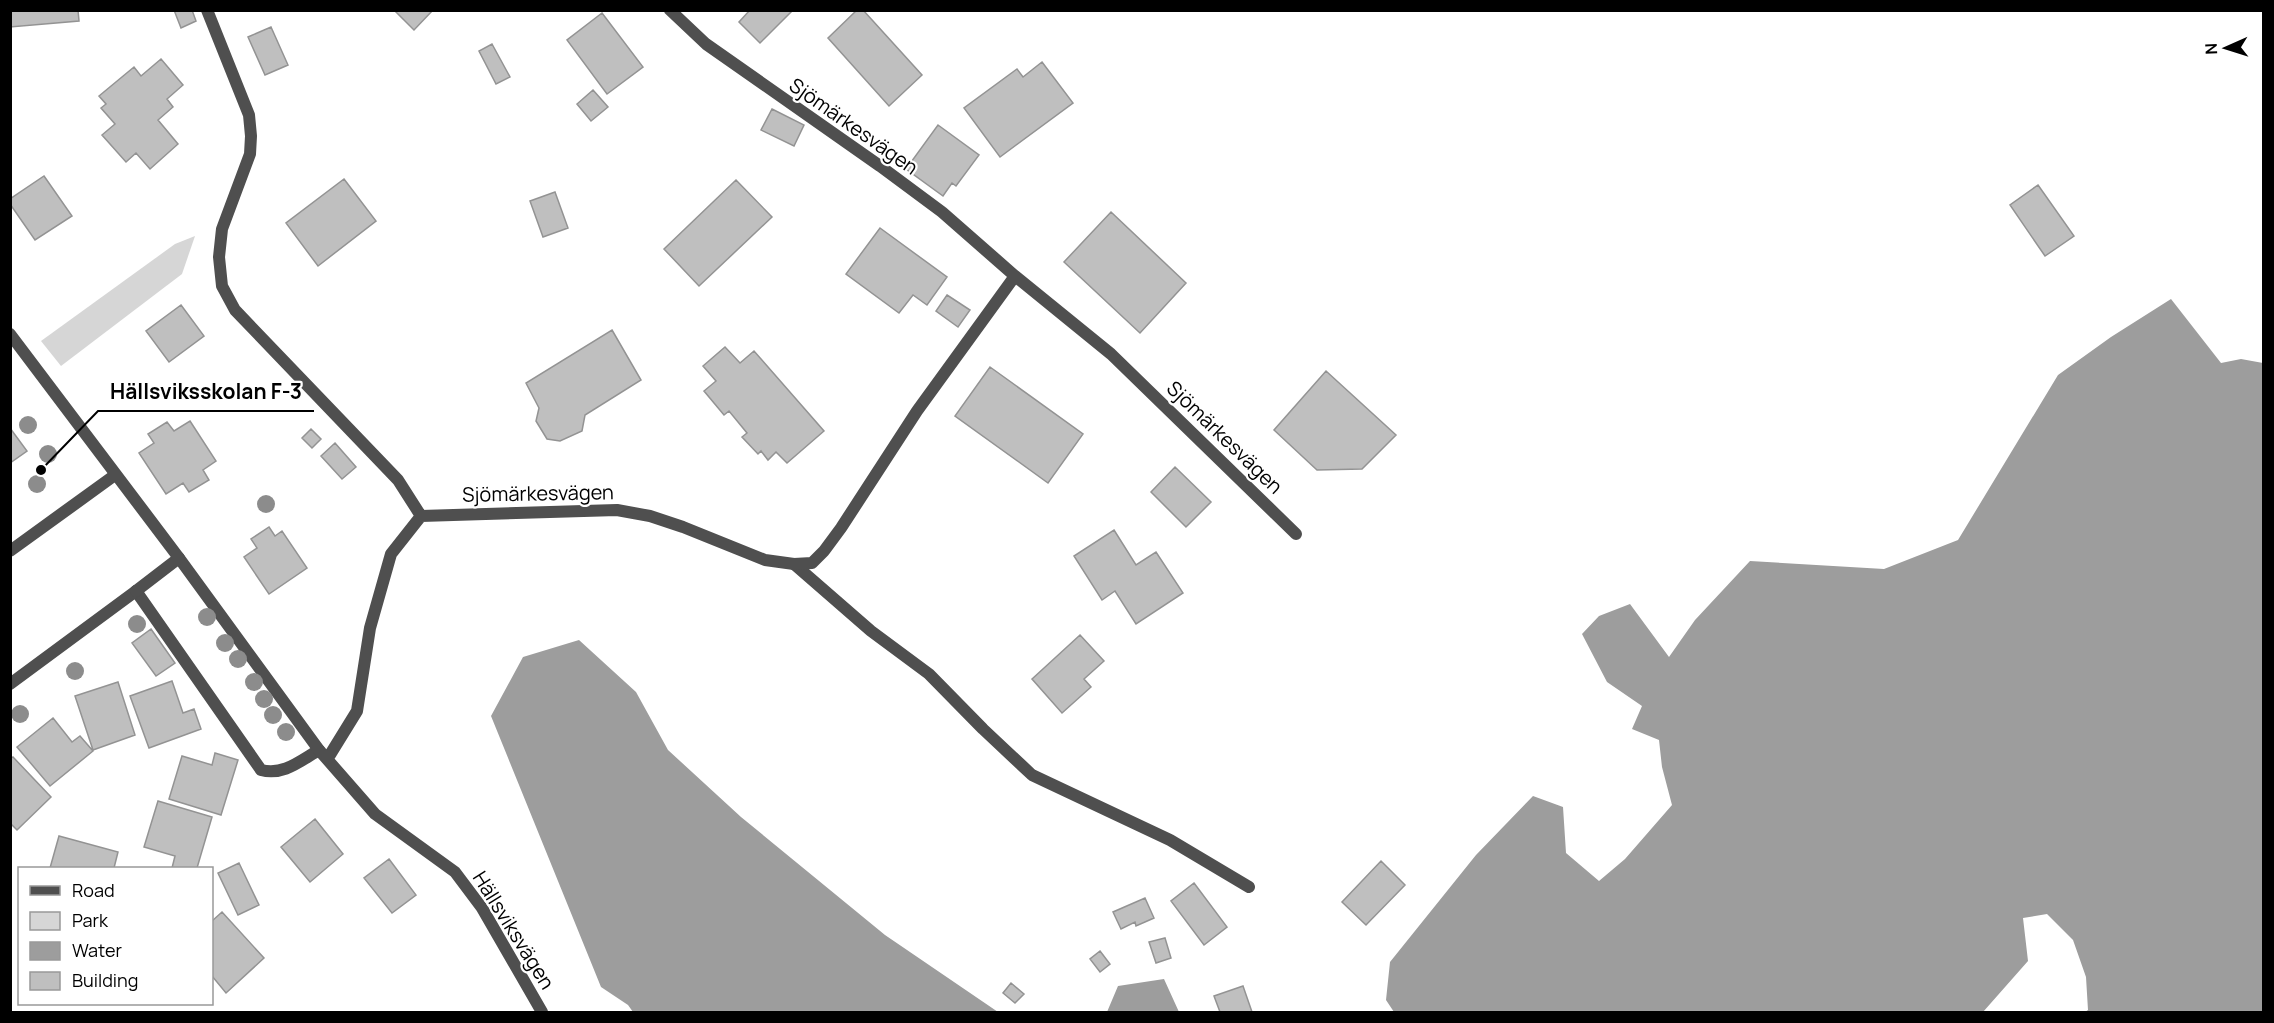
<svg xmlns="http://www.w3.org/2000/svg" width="2274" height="1023" viewBox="0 0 2274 1023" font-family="Manrope,sans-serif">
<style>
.green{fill:#d6d6d6}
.water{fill:#9d9d9d}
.building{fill:#bfbfbf;stroke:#939393;stroke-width:1.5}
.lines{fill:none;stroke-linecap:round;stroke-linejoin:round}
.service{stroke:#4f4f4f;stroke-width:12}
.minor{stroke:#4f4f4f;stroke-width:12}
.tertiary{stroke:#4f4f4f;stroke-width:12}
.tree{fill:#8c8c8c}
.labels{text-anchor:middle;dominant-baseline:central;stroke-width:4.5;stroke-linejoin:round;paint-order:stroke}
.street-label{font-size:20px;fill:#000;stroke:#fff}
.leader{fill:none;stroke:#000;stroke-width:2}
.callout-dot{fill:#000;stroke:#fff;stroke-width:2}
.callout-label{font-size:21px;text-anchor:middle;font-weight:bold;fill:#000;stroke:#fff;stroke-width:4.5;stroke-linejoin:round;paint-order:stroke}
</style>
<rect width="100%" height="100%" fill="#fff"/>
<path class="green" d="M195,236L182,274L61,366L41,341L175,244Z"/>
<path class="water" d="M2171,299L2221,363L2241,359L2263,363V1012H2085L2088,1010L2086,977L2073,940L2047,914L2023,918L2028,961L1983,1012H1394L1386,1000L1390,962L1476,855L1533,796L1563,807L1566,853L1599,881L1625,859L1672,805L1662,767L1659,740L1632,729L1642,706L1607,682L1582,634L1599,616L1630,604L1669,657L1695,620L1750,561L1884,569L1958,540L2058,375L2111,337Z
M579,640L636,692L668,750L741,817L885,935L998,1012H633L628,1005L601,987L491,716L523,657Z
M1164,979L1179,1012H1107L1118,986Z"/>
<path class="building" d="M10,10H78L79,21L10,27Z
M174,10H192L196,21L181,28Z
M394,10H433L414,30Z
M750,10H793L760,43L739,22Z
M857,10H863L922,75L889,106L828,38Z
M602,13L643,67L607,94L567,40Z
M271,27L288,65L265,75L248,37Z
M492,44L510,77L496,84L479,51Z
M161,59L183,85L167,99L173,107L158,120L178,144L150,169L136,153L126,162L102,135L115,124L101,108L106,104L99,96L134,67L141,76Z
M1042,62L1073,103L1000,157L964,108L1017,69L1023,77Z
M593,90L608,107L591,121L577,104Z
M772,109L804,125L794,146L761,130Z
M938,125L979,155L956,186L952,183L943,196L906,169Z
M44,176L72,216L35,240L10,204V199Z
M344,179L376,221L318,266L286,223Z
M736,180L772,217L699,286L664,249Z
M2038,185L2074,236L2045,256L2010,205Z
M555,192L568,228L543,237L530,201Z
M1111,212L1186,283L1140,333L1064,262Z
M880,228L947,277L927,305L913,295L899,313L846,274Z
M947,295L970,310L958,327L936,311Z
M181,305L204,336L169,362L146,331Z
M612,330L641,380L585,415L582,431L560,441L547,439L536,421L539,408L526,383Z
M725,347L740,363L754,351L824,431L787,463L776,452L768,460L761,451L758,454L742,437L747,433L729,411L724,415L704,391L716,381L703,366Z
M990,367L1083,434L1048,483L955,416Z
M1326,371L1396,435L1362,469L1317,470L1274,430Z
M190,421L216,461L203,470L209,480L189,492L183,483L166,494L139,453L154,443L148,434L167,422L174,431Z
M10,428L27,451L10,463Z
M311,429L321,439L312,448L302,438Z
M335,443L356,467L342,479L321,456Z
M1175,467L1211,502L1186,527L1151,492Z
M269,527L275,536L282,531L307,568L269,594L244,557L257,548L251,539Z
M1114,530L1136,565L1156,552L1183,593L1136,624L1115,591L1102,600L1074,556Z
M151,629L175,663L156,676L132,643Z
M1080,635L1104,661L1084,679L1091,687L1062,713L1032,679Z
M172,681L183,713L194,709L201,729L149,748L130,696Z
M118,682L135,735L93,750L75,696Z
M53,718L72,742L80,736L93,751L50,786L17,747Z
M215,753L238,760L221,815L169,799L182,756L212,765Z
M13,757L51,797L17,830L10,823V759Z
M158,801L212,817L197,868H172L175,856L144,847Z
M315,819L343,854L310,882L281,847Z
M59,836L118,852L114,868H50Z
M389,859L416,895L392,913L364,878Z
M1381,861L1405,885L1366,925L1342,902Z
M239,863L259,905L238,915L218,873Z
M1194,883L1227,927L1204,945L1171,901Z
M1145,898L1154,918L1136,926L1135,922L1121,929L1113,912Z
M222,912L264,958L226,993L212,976V921Z
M1165,938L1171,958L1156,963L1149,942Z
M1100,951L1110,964L1100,972L1090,959Z
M1011,983L1024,994L1015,1003L1003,993Z
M1243,986L1252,1012H1220L1214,996Z"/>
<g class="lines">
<path class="service" d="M10,551L115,475
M794,564L871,631L929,674L983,729L1032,775L1170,840L1249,887
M136,591L261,770C283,776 300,761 319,750"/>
<path class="minor" d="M207,10L249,115L251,136L250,154L222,229L219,257L222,286L235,310L398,480L421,516
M670,10L706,44L880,166L942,212L1015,276L1111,354L1296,534
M179,558L319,750L375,814L455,872L482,908L542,1012
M10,684L136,591
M328,758L357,711L370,628L391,554L421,516L617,510L650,516L683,527L765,560L794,564L812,563L824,551L841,528L917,411L1015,276"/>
<path class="tertiary" d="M10,334L179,558L136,591"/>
</g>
<g class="tree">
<circle cx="28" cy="425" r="9"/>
<circle cx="48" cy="454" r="9"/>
<circle cx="37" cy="484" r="9"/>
<circle cx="266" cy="504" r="9"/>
<circle cx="207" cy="617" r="9"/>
<circle cx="137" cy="624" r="9"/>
<circle cx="225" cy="643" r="9"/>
<circle cx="238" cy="659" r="9"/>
<circle cx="75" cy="671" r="9"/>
<circle cx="254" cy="682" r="9"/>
<circle cx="264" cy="699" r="9"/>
<circle cx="20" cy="714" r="9"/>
<circle cx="273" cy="715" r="9"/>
<circle cx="286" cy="732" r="9"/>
</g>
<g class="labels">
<g class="street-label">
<text transform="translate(854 126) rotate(35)">Sjömärkesvägen</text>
<text transform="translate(1225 437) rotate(44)">Sjömärkesvägen</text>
<text transform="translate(538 493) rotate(-1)">Sjömärkesvägen</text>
<text transform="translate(514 930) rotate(58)">Hällsviksvägen</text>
</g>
</g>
<path class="leader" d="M41 470L98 411H314"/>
<circle class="callout-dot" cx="41" cy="470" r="6"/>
<g class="callout-label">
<text x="206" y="399">Hällsviksskolan F-3</text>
</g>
<rect width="2274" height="1023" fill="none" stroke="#000000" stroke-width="24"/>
<rect x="18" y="867" width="195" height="138" fill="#ffffff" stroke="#999999" stroke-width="1.5"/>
<rect x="30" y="886" width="30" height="9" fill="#4f4f4f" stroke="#999999" stroke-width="1.5"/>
<text x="72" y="897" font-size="18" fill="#000000">Road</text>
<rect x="30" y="912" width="30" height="18" fill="#d6d6d6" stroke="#999999" stroke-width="1.5"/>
<text x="72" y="927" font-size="18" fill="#000000">Park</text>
<rect x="30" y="942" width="30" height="18" fill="#9d9d9d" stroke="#999999" stroke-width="1.5"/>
<text x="72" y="957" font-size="18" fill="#000000">Water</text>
<rect x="30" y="972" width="30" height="18" fill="#bfbfbf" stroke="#999999" stroke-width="1.5"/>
<text x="72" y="987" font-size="18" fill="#000000">Building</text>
<g transform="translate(2226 48) rotate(267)" stroke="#ffffff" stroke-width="4.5" paint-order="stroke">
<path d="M0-4.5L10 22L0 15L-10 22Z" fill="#000000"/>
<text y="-9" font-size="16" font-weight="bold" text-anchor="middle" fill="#000000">N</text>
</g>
</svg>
